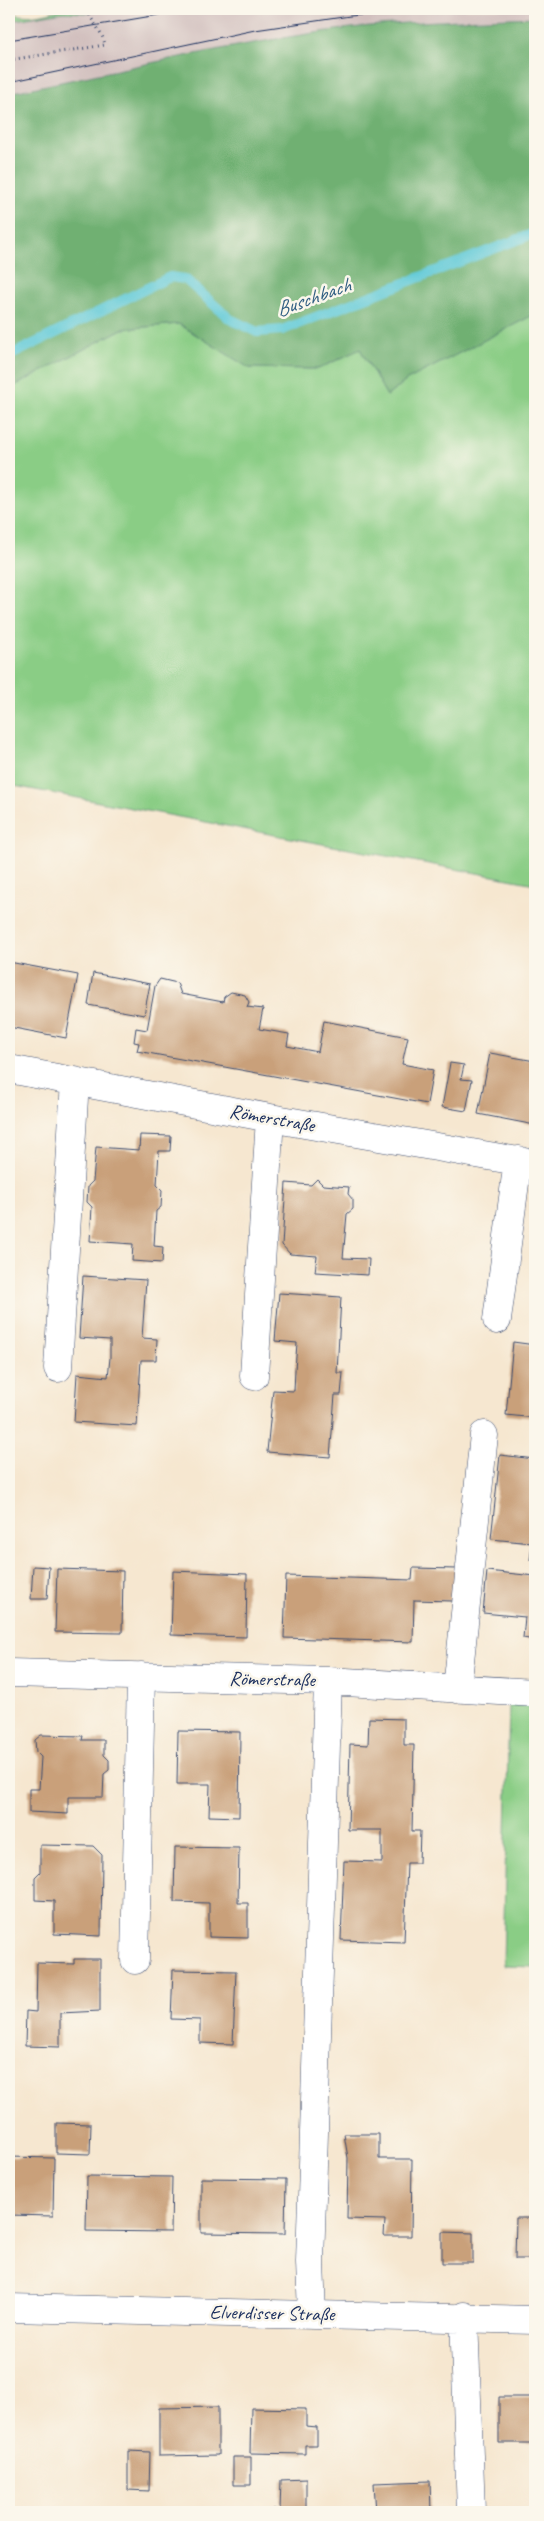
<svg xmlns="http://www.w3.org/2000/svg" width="544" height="2521" viewBox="0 0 544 2521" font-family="Caveat,sans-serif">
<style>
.industrial{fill:#d1bfbe}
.green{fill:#8acd85;stroke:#527e72}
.forest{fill:#6fb072;stroke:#457068}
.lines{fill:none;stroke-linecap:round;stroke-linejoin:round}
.stream{stroke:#5ec9d7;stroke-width:10}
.building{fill:#c9a07a}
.minor-casing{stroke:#3c4b6f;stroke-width:29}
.path{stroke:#3c4b6f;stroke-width:3;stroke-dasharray:1 4;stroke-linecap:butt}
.minor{stroke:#fff;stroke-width:28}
.tram{stroke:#1b2f5e;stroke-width:1}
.labels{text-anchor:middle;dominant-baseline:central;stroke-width:5;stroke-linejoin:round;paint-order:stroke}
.street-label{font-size:20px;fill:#1b2f5e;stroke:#fbf7ec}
.water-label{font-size:21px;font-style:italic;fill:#2f5d82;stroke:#fbf7ec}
</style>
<rect width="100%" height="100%" fill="#fbf7ec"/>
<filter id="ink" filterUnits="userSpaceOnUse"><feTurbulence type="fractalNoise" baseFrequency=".02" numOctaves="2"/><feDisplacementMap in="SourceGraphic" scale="10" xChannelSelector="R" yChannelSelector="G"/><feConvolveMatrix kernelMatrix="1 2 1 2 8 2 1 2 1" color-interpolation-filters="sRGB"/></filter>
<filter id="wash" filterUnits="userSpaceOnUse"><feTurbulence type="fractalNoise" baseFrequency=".0096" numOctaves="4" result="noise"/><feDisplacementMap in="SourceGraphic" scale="20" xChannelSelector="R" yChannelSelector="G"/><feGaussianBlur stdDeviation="1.12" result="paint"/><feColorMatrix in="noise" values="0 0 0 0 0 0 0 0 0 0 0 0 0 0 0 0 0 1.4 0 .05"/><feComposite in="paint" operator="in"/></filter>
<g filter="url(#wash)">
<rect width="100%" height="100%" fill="#f6e7d0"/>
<path class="industrial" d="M112,9H535V17L410,22L329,31L262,41L9,93V21L63,12L88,13Z"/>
<path class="green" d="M61,9H112L88,13L63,12L9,21V13C27,18 43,15 61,9Z
M535,314V884L9,785V389L122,329L179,324L250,368L318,369L360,349L387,396L407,380Z
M509,1703L535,1704V1967L503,1966Z"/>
<path class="forest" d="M535,17V314L407,380L387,396L360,349L318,369L249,368L179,324L122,329L9,389V93C115,71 221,46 328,31C397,21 466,20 535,17Z"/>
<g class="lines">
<path class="stream" d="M9,356L170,277L185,279L230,319L257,332L282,330L535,233"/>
</g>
<g id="blocks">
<path class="building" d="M9,962L78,975L66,1038L9,1027Z
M93,973L150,984L144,1015L88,1005Z
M160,979L177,983L181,994L223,1002L224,997L231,992L245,995L249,1002L247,1007L263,1009L259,1029L289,1034L287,1046L318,1052L324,1021L408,1037L402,1064L433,1070L427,1104L137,1051L139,1043L134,1042L136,1028L147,1030L155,986Z
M490,1053L535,1061V1125L478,1114Z
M450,1063L464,1065L461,1079L472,1080L466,1111L442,1107Z
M140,1135L171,1136L170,1151H159L157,1185L162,1190L161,1207L156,1211L154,1246L163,1247L162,1263L132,1261L133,1244L90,1241L92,1207L87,1202L88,1186L93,1181L96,1147L139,1150Z
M317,1179L323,1185L349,1187L348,1194L353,1200V1209L347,1214L343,1258L369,1259L368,1275L315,1272L317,1256L290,1254L282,1245L286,1183L311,1185Z
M83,1276L146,1280L142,1338L157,1339L156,1360H141L137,1426L74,1422L77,1374L108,1377L110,1358V1340L79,1338Z
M279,1293L341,1297L337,1373H343L341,1395H335L330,1457L267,1452L273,1390L294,1391L295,1370L297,1343L275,1341Z
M513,1342L535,1345V1418L506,1415Z
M500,1455L535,1459V1561L530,1560L532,1543L491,1539Z
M33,1566L49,1567L47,1599H31Z
M413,1568L457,1569L453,1601L414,1600L413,1642L284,1638L286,1576L412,1580Z
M57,1569L123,1571L122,1633L55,1632Z
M173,1571L247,1574L246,1637L171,1635Z
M487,1571L535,1576V1640L523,1638L525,1617L483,1613Z
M369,1718L404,1719V1745H414L412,1831H420L419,1863H407L404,1942L341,1940L344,1861L382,1862V1830H348L350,1744L368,1745Z
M178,1731L240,1732L239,1817L209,1816L210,1784H177Z
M41,1735L83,1736L82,1740H104V1755L109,1760V1770L104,1774L103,1797H68V1814L29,1812V1789H39L41,1757L36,1752L35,1740Z
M40,1845L93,1846L102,1855L101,1936L54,1934V1901L35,1900V1877L40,1872Z
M175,1847L239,1848L238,1903H248V1938L209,1937V1903L174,1902Z
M74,1959H100V2011L60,2013V2047L25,2046L26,2011L36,2012L37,1963L74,1964Z
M173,1970L236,1971L233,2044L200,2043V2020L171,2019Z
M56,2123L91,2124L90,2154L56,2153Z
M344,2134H379V2159H412L411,2236H384L385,2220L347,2219L348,2158Z
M9,2157L54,2158L53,2216L9,2215Z
M532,2168H535V2259H515L516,2218H531Z
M87,2176L172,2177L171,2232L86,2231Z
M201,2178L286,2179L285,2234L201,2233Z
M442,2232L473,2233V2263H442Z
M499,2397H535V2443H499Z
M218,2407V2455L159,2456V2408Z
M251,2408L306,2409V2426L317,2427V2445H305V2454L250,2453Z
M128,2451L150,2452L149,2491L128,2490Z
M233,2457H251V2485H233Z
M306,2479V2512H273V2509L280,2510L281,2480Z
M430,2481L431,2512H376L374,2483Z"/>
</g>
</g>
<g filter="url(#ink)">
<use href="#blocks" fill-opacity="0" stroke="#3c4b6f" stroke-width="1"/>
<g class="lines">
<defs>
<path id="minor" d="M9,1069L270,1118L535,1164
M497,1320L518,1160
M58,1368L75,1081
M254,1376L270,1118
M9,1673L328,1681L535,1693
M457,1689L484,1435
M135,1960L141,1676
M9,2308L535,2320
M312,2314L310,2262L328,1681
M464,2316L471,2512"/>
</defs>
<use href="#minor" class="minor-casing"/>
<path class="path" d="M9,60L105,45C102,29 89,20 88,9"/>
<use href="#minor" class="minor"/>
<path class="tram" d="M9,40L194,9
M9,82L255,30L350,16L426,9"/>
</g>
</g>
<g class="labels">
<g class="street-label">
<text transform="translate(272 1118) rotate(10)">Römerstraße</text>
<text transform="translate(272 1679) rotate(1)">Römerstraße</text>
<text transform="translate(272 2313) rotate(1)">Elverdisser Straße</text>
</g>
<g class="water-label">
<text transform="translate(313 297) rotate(-20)">Buschbach</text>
</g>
</g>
<rect width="544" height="2521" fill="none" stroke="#fbf7ec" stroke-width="30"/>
</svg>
